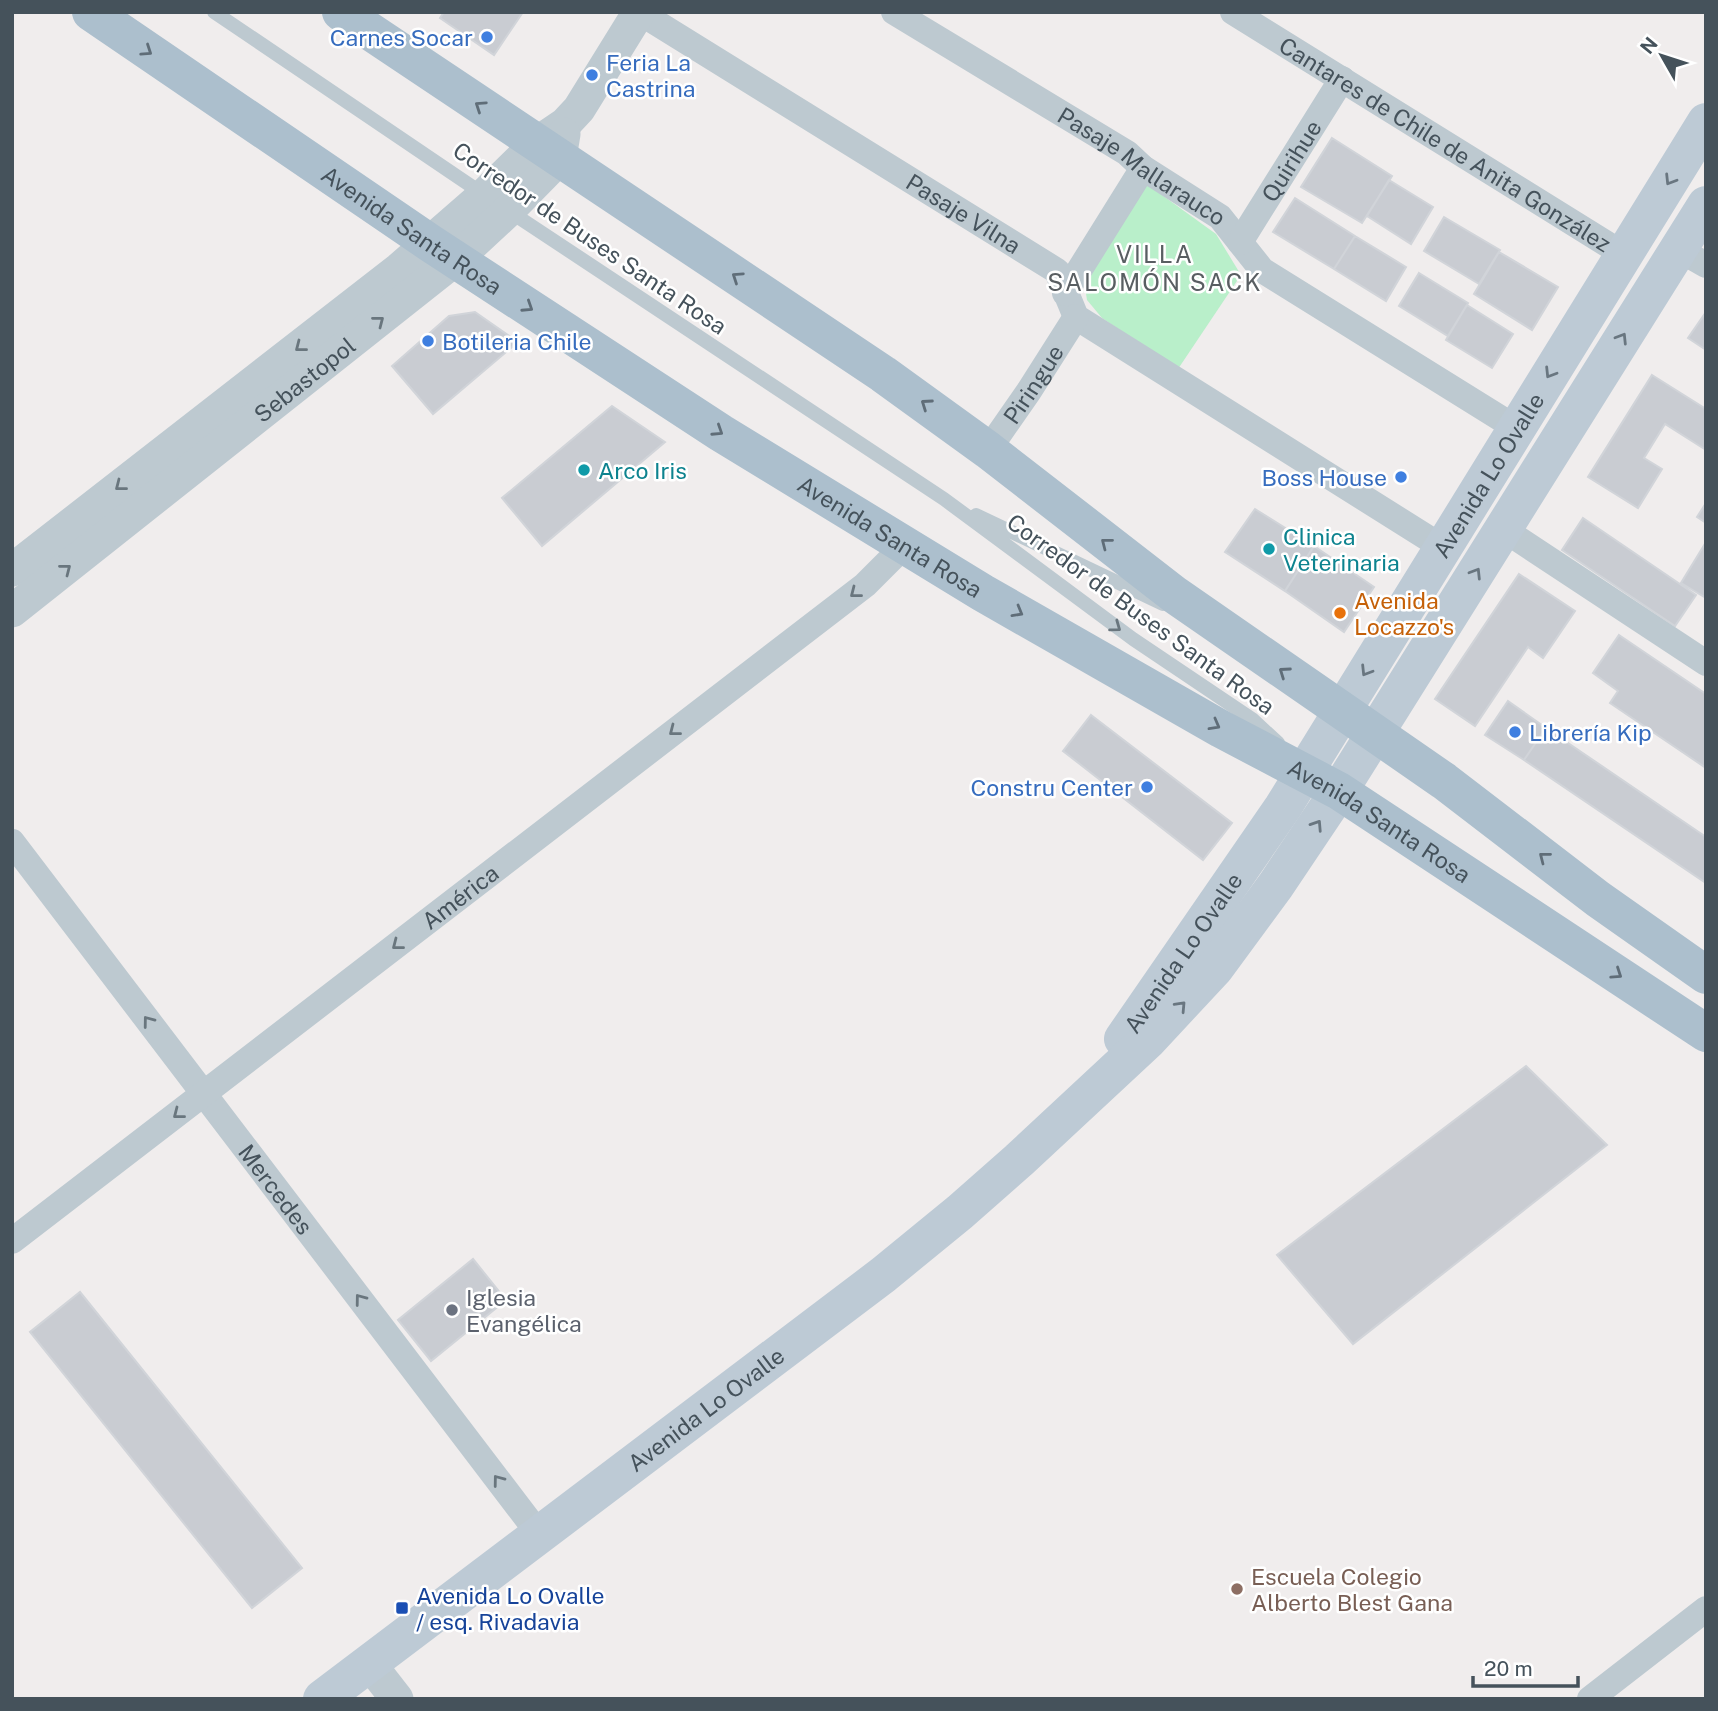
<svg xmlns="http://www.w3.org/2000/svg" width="1718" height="1711" viewBox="0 0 1718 1711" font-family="'Public Sans',sans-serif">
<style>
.green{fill:#b9efca}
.building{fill:#c9ccd2;stroke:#d1d4d9;stroke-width:2}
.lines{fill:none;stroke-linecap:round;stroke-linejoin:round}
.service{stroke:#bdc9d0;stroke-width:14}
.minor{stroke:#bdc9d0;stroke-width:26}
.tertiary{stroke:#bdc9d0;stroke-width:33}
.secondary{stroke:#bdcad5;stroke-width:38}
.primary{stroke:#acbfcd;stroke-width:38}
.oneway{stroke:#5f6d78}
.oneway2{stroke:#697680}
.oneway3{stroke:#69767e}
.shop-dot{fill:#3f7fe0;stroke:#fff;stroke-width:2.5}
.culture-dot{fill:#0f9aa8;stroke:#fff;stroke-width:2.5}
.food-dot{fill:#e8710a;stroke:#fff;stroke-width:2.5}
.worship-dot{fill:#6b7280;stroke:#fff;stroke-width:2.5}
.education-dot{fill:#8d6e63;stroke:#fff;stroke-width:2.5}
.transit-dot{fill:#1a4fb4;stroke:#fff;stroke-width:2.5}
.labels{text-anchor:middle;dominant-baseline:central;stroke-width:5;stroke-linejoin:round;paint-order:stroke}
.shop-label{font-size:23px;fill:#366cbe;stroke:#fff;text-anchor:end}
.street-label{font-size:23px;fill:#45525b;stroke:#fff}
.culture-label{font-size:23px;fill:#0d838f;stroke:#fff;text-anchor:start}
.food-label{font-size:23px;fill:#c56008;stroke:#fff;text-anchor:start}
.worship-label{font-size:23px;fill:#5b616d;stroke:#fff;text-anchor:start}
.education-label{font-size:23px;fill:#785e54;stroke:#fff;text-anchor:start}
.transit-label{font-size:23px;fill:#164399;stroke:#fff;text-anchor:start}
.neighbourhood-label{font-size:24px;letter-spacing:2px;fill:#595e62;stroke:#fff}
</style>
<rect width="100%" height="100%" fill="#f0eded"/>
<path class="green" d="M1144,182L1216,234L1241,275L1178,369L1102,318L1087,300L1082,269Z"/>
<path class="building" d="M444,12H523L494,55L440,18Z
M1332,138L1392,176L1362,223L1301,187Z
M1389,180L1433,207L1411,244L1367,216Z
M1295,198L1355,236L1334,269L1273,232Z
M1444,217L1500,250L1479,284L1424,251Z
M1355,236L1406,267L1386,301L1334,269Z
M1499,252L1558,287L1532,330L1474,294Z
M1419,273L1468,303L1448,336L1399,306Z
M1467,305L1513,334L1492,368L1446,340Z
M475,312L518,342L433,414L392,366L449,316Z
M1706,312V350L1688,338Z
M1652,375L1706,409V450L1665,424L1644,458L1662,469L1638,508L1588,477Z
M612,406L665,442L542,546L502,498Z
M1706,503V523L1697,517Z
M1255,509L1314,546L1285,591L1225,552Z
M1583,518L1696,595L1675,626L1562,550Z
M1706,542V598L1681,583Z
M1314,546L1374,587L1344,632L1285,591Z
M1519,574L1575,611L1543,658L1528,647L1475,726L1435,699Z
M1619,635L1706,694V768L1610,703L1618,691L1593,673Z
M1508,701L1546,728L1524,760L1485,735Z
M1091,715L1232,823L1203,860L1063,751Z
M1546,728L1706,837V883L1524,760Z
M1526,1066L1607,1145L1353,1344L1277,1255Z
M473,1259L506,1300L431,1361L398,1320Z
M80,1292L302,1568L252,1608L30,1332Z"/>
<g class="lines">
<path class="service" d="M214,12L483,194
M506,209L944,499L1133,639L1252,719L1278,743
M976,515L1163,604"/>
<g class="minor">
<path id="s1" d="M639,12L1057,271L1076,317L1442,547"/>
<path id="s2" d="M894,12L1127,153L1143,168L1220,217L1262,270L1516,428"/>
<path id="s3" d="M1233,12L1623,254"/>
<path id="s4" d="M1240,242L1342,79"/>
<path d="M1678,249L1706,265"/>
<path d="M1065,293L1143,168"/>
<path id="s5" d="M988,450L1029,391L1076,317"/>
<path d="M1503,529L1706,663"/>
<path id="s6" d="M12,842L539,1534"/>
<path id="s7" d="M12,1241L865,585L904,546"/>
<path d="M1590,1699L1706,1609"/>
</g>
<g class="tertiary">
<path d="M12,570L399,269L484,195L537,143L565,124L579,109L639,12"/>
<path id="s8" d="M12,611L455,260L508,211L560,158L564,134"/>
<path d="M369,1663L397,1699"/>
</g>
<g class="secondary">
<path id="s9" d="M1123,1039L1283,807L1706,122"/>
<path id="s10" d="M322,1699L883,1275L960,1212L1019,1160L1148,1040L1215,968L1276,885L1339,791L1706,205"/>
</g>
<g class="primary">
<path id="s11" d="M91,12L430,243L721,433L983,593L1221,729L1339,791L1706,1033"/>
<path d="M341,12L883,374L988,450L1175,595L1444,781L1598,899L1706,975"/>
</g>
</g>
<defs><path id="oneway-chevron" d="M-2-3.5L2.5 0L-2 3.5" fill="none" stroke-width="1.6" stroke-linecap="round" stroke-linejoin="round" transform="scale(1.75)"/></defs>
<g class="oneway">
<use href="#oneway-chevron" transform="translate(147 51) rotate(34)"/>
<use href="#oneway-chevron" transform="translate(480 106) rotate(-146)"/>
<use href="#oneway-chevron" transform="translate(737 277) rotate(-146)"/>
<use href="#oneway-chevron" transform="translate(528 307) rotate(33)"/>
<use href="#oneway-chevron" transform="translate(926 404) rotate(-145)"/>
<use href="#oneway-chevron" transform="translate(718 431) rotate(33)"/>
<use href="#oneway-chevron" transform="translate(1106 543) rotate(-142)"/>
<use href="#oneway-chevron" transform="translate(1018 612) rotate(30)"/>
<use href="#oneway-chevron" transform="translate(1284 672) rotate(-145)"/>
<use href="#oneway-chevron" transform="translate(1215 725) rotate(29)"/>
<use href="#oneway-chevron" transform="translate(1544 857) rotate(-142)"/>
<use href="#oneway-chevron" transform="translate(1617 974) rotate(34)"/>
</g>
<g class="oneway2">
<use href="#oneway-chevron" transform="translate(1670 180) rotate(122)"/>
<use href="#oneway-chevron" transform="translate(1622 338) rotate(-58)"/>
<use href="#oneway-chevron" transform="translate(1550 373) rotate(122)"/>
<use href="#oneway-chevron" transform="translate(1476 573) rotate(-58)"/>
<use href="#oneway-chevron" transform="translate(1366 671) rotate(122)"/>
<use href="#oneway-chevron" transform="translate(1317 825) rotate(-57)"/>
<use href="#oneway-chevron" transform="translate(1181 1006) rotate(-47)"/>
</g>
<g class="oneway3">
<use href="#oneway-chevron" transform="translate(379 321) rotate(-38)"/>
<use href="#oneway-chevron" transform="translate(300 347) rotate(142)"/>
<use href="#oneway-chevron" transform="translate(120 486) rotate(142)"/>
<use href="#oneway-chevron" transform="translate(66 569) rotate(-38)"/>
<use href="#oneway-chevron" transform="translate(855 593) rotate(142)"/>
<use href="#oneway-chevron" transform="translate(1116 627) rotate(36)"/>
<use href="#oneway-chevron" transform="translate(674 731) rotate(142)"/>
<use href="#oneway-chevron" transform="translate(397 945) rotate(142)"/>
<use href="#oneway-chevron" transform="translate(148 1021) rotate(-127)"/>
<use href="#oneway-chevron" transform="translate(178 1114) rotate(142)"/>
<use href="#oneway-chevron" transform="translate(360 1299) rotate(-127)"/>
<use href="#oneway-chevron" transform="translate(498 1480) rotate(-127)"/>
</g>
<g class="shop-dot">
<circle cx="487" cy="37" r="7"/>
<circle cx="592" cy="75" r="7"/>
<circle cx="428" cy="341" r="7"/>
<circle cx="1401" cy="477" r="7"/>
<circle cx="1515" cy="732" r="7"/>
<circle cx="1147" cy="787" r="7"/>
</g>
<g class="culture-dot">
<circle cx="584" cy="470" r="7"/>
<circle cx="1269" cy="549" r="7"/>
</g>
<circle class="food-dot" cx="1340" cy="613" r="7"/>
<circle class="worship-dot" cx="452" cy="1310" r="7"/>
<circle class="education-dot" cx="1237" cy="1589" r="7"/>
<rect class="transit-dot" x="395" y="1601" width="14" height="14" rx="3.5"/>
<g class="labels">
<g class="shop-label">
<text x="473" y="37">Carnes Socar</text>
<text x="606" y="62" text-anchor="start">Feria La<tspan x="606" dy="26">Castrina</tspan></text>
<text x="442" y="341" text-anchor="start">Botileria Chile</text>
<text x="1387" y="477">Boss House</text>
<text x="1529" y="732" text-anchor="start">Librería Kip</text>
<text x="1133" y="787">Constru Center</text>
</g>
<g class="street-label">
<text stroke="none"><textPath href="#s3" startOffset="250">Cantares de Chile de Anita González</textPath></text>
<text stroke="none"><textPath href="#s4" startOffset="96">Quirihue</textPath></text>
<text stroke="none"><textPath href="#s2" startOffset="292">Pasaje Mallarauco</textPath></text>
<text stroke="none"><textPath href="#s1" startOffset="382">Pasaje Vilna</textPath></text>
<text stroke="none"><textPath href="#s11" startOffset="388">Avenida Santa Rosa</textPath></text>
<text transform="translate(590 238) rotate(34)">Corredor de Buses Santa Rosa</text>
<text stroke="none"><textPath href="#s8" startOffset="373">Sebastopol</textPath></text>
<text stroke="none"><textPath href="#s5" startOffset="80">Piringue</textPath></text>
<text stroke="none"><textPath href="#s9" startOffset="672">Avenida Lo Ovalle</textPath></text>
<text stroke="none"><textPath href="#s11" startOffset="956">Avenida Santa Rosa</textPath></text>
<text transform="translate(1141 614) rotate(36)">Corredor de Buses Santa Rosa</text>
<text stroke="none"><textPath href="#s11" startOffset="1522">Avenida Santa Rosa</textPath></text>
<text stroke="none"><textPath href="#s7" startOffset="565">América</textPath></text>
<text stroke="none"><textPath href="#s9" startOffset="105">Avenida Lo Ovalle</textPath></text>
<text stroke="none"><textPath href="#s6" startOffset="436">Mercedes</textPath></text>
<text stroke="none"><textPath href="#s10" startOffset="481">Avenida Lo Ovalle</textPath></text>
</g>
<g class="culture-label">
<text x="598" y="470">Arco Iris</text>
<text x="1283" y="536">Clinica<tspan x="1283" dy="26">Veterinaria</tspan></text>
</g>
<g class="food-label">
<text x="1354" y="600">Avenida<tspan x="1354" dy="26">Locazzo's</tspan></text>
</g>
<g class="worship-label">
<text x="466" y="1297">Iglesia<tspan x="466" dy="26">Evangélica</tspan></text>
</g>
<g class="education-label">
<text x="1251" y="1576">Escuela Colegio<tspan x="1251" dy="26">Alberto Blest Gana</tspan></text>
</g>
<g class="transit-label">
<text x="416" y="1595">Avenida Lo Ovalle<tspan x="416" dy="26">/ esq. Rivadavia</tspan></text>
</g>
<g class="neighbourhood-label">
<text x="1155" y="254">VILLA<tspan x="1155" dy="28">SALOMÓN SACK</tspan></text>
</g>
</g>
<rect width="1718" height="1711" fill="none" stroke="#45525b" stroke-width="28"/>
<g transform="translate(1662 56) rotate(309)" stroke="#ffffff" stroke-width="5" paint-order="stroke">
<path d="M0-5L12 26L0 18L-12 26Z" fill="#45525b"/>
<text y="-10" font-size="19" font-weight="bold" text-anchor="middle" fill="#45525b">N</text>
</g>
<path d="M1473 1676v10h105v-10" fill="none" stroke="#45525b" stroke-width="3.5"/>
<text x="1484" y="1676" font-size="21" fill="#45525b" stroke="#ffffff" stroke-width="5" paint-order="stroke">20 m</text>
</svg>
